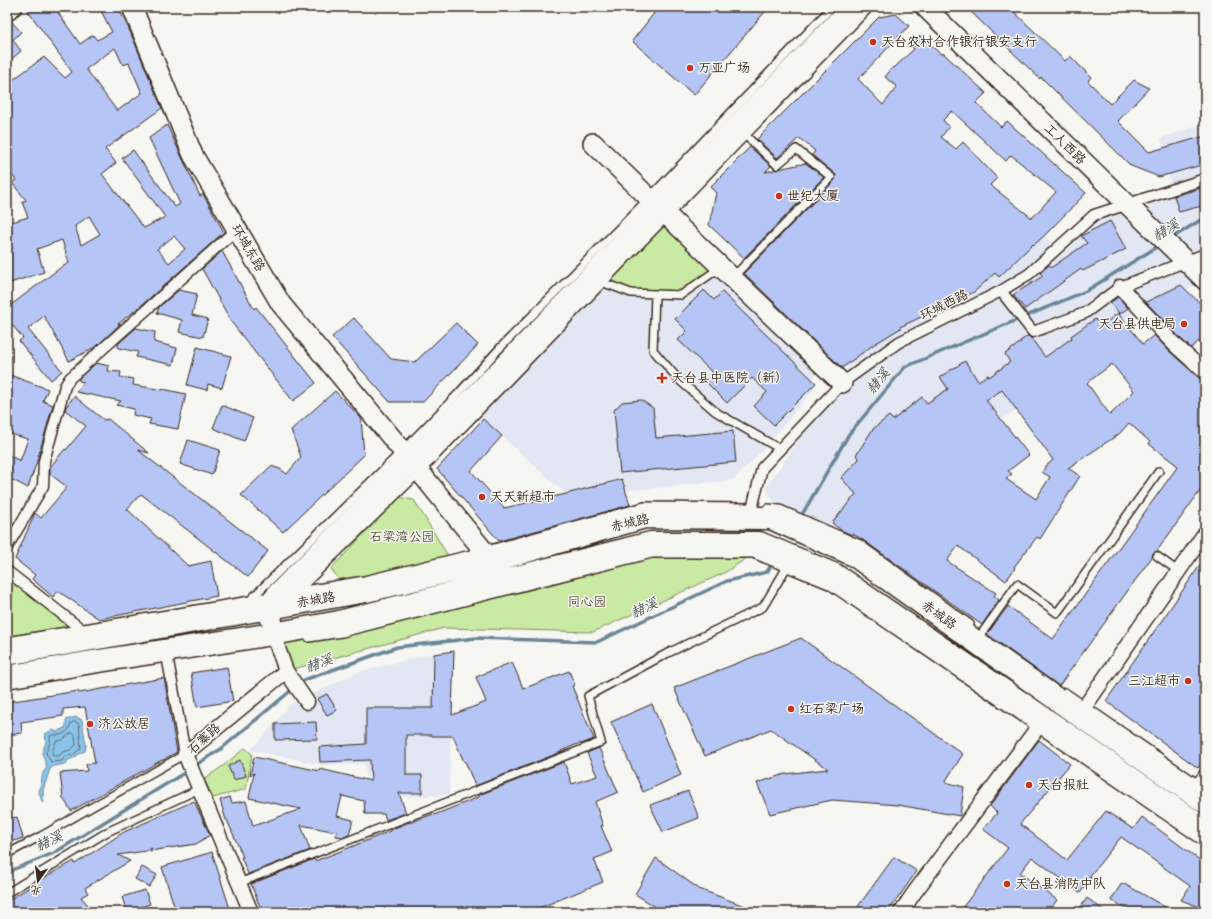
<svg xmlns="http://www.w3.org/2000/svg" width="1212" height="919" viewBox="0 0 1212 919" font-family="Pangolin,'LXGW WenKai TC',sans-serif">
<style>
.built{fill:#e2e7f3}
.green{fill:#c8eaa2;stroke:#828a60}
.water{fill:#8bc4ea;stroke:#6b8698}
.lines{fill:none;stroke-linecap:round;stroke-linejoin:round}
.shore{stroke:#5b6870;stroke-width:1}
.stream{stroke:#6b8698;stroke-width:3.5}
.building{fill:#b5c5f5;stroke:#3b2a1e;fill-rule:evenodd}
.service-casing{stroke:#3b2a1e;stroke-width:10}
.pedestrian-casing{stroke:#3b2a1e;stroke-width:13}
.minor-casing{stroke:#3b2a1e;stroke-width:17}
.secondary-casing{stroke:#3b2a1e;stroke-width:22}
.primary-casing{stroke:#3b2a1e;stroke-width:25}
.service{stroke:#f6f6f2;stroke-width:7}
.pedestrian{stroke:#f6f6f2;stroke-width:10}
.minor{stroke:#f6f6f2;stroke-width:14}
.secondary{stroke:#f6f6f2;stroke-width:19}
.primary{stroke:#f6f6f2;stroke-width:22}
.poi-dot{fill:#c8321e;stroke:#f6f6f2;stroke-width:1.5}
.labels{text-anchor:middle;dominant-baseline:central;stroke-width:3;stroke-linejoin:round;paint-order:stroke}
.poi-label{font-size:13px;fill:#3b2a1e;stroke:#f6f6f2;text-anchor:start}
.street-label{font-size:13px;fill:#3b2a1e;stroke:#f6f6f2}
.park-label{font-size:13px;fill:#575038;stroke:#f6f6f2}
.water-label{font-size:14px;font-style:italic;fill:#53585b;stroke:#f6f6f2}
</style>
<rect width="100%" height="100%" fill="#f6f6f2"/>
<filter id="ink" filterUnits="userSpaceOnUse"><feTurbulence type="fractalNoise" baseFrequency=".025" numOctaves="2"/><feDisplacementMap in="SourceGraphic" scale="8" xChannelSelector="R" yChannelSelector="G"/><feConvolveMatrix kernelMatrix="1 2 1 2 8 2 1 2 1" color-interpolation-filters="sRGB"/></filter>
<g filter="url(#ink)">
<path class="built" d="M1205,123V274L1188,289L1127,319L1083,354L1056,391L997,421L847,531L775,504L766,488L824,403L852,371L836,360L969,259L1022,210L1056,248L1103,213L1172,192L1161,138Z
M721,267L816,362L813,390L764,449L733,480L625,491L623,477L566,494L476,413L604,283Z
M454,651L449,795L371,798L364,764L324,765L251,750L290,705L358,672L430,654Z"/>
<path class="green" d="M667,216L721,267L681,295L631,293L604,283Z
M398,497L414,500L450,559L340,580L331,569Z
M652,554H753L724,573L593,632L444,628L286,671L277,644Z
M19,581L81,629L7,641V593Z
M245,748L252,754L246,789L213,798L204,779L223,766Z"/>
<path class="water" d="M76,717L82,720L86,746L85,751C77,754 76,758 68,760L66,764L54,766L50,769L43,790L44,803L42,802L39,792L43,773L47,767L42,753L46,742L45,734L53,730L57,732L66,727V720Z"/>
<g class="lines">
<path class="shore" d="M75,722L79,724L81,748L73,755L66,756L62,761L51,762L46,753L50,743V736C56,733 50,735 56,735C64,736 70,730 71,723Z
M72,733L75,735L76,745L70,750L63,752L59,756H53L52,752L56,741L62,740Z"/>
<path class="stream" d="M1170,239L1199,221L1205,219
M800,518L849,434L905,367L1086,291L1160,245
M299,684L304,680L397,647L476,638L597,642L727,581L767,572L773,562
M194,766L221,749L294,688
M7,872L54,853L189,770"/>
</g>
<path class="building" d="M34,7H54L80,44L93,35L97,40L112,32L99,7H118L129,29L162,108L105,149L116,163L102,174L144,228L165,217L122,158L133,150L175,207L180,204L149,138L167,125L200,196L203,194L224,232L143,304L118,324H120L97,346L69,361L44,316L28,329L62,371L51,380L19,341L23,338L7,319V308L60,268L69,263L62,240L37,249L44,272L7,284V221L12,222L28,217L22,202L26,200L12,183L16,180L7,168V84L44,57L65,78L72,72L28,11ZM115,48L123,65L129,63L142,93L117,111L86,69ZM89,216L100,234L81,245L75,226ZM174,236L185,249L169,263L157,249Z
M659,7H769L694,95L632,41Z
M966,7H1009L1065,61L1070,56L1091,77L1088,81L1110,104L1134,80L1149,88L1118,121L1149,152L1205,136V164L1159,177L1131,166L1041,77L1040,79Z
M896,14L909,26L858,79L883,105L897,87L885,77L893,67L894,68L914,49L911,46L920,36L942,55L943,53L986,93L976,103L1001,127L1007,121L1086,193L1048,232L1034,245L1033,244L999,277L995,273L974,292L900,327L901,328L873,345L842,368L744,273L835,180L836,175L812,155L815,151L799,138L777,158L757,139L879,17ZM952,111L1006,161L1011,155L1056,192L1032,218L990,185L997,178L963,142L956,149L941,137L949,127L943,120Z
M11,21L21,32L13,40L21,51L7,63V22Z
M750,147L771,166L765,172L806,163L824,177L744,258L709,225L716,193L710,187Z
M1205,187V205L1179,212L1174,196Z
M1110,221L1126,249L1083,271L1081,269L1025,309L1013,295L1043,276L1040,273L1049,265L1052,267L1087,243L1081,236Z
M222,251L254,309L256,307L316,383L293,401L232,323L202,269Z
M1181,285L1205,308V347L1199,341L1191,348L1180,338L1146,302Z
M179,290L197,294L192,315L208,319L203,337L179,332L182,320L157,313L159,307Z
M704,290L714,300L722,292L816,383L774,425L754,406L767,392L752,378L727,403L706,382L714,374L678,340L687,331L675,319Z
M1118,297L1128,308L1120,314L1110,303Z
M1118,313L1143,344L1154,335L1168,350L1199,378L1205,380V484L1157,551L1153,553L1152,557L1059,686L987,634L1008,606L1053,639L1178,466L1149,444L1150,442L1129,423L1119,434L1068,468L1080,476L1040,539L1037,537L1014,567L1015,568L1006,581L958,546L947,561L996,593L994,596L999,600L982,625L863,540L853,534L852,535L841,530L832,523L856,494L841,478L859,459L856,455L873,429L889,416L893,420L922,397L927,403L948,389L940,377L965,361L978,381L988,375L989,377L1010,362L1005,354L1021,342L1020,341L1028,336L1031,338L1045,357L1072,338L1071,336L1095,319L1101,326ZM1112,364L1134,391L1110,415L1087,383ZM1002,390L1053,460L1046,466L1042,472L1050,477L1036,499L1006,479L1012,474L1008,471L1029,455L986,400Z
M354,318L391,359L415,362L456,323L478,345L423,402H390L332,337Z
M136,328L155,332L154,342L177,348L173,365L136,357L138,352L118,348V344Z
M197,347L231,356L222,388L208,384L207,390L187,385Z
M96,363L109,366L108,371L121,372L120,377L134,379L133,385L163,390V389L186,394L178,429L149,424L151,419L133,415L134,409L116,405L121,401L76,392L84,382L79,381V378Z
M7,374L48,389L43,401L53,405L37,461L28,488L7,477V454L20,461L28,439L7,433Z
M335,391L361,418L364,455L283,532L241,495L271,466L280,469L287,474L301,457L291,430Z
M74,396L104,420L108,419L149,453L138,450L268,551L248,577L141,494L127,509L188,566L211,561L217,596L99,619L58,591L53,597L32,579L35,575L15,559L35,513L41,518L67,487L50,474V467L65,449L66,450L86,426L65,410L66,407Z
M641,400L653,408L656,438L733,431L736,462L620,473L614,410L622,402Z
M222,405L253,418L244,441L213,428Z
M483,419L502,436L471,471L504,508L566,494L622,479L630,505L499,541L437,469Z
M188,440L220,450L212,475L180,464Z
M1205,558V759L1198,768L1106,701Z
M801,638L963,754L945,782L964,787L960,816L898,805L832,800L770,814L757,783L785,774L828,769L771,729L705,756L674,688Z
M454,651L452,715L486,702L476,677L512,662L523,688L525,687V688L569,671L575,685L572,686L594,739L581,744L580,743L561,751V752L475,786L465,761L464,762L453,736H432V735H406V775H422V793H399L406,813L386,820L384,814H365L364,801L342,796L337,816L353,820L349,835L343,837L336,836L337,832L301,825L310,850L248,874L241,857H243L227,820H226L220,800L230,797L232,803L246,801L253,826L301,809L249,798L254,773L250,775L254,757L320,771V769L371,781L370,760L320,762L319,747L366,744V708H433L434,654Z
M227,667L233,701L197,707L191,673Z
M164,678L177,752L166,758L164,760H162L71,811L63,798L60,773L87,771L86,764L95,763L85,707L63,709V716L21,722L22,733L7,735V702L78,691L79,693Z
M327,694L337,710L327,715L317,699Z
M652,704L681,775L643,792L611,722Z
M316,722L317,739L275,740V724Z
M1039,740L1070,764L1020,824L1067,860L1106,811L1133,829L1142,817L1205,864V909L1181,900L1190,886L1121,837L1089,877L1091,878L1080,893L1032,857L1020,873L1057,900L1048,912H968L962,908L1008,848L983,829L997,813L990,806Z
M599,748L618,792L595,802L603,826H601L612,852L594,859L603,882L529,912H262L251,884L314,859L315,861L346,849L390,831V830L409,822V823L433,814L434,815L479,797V795L564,762L572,784L597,776L587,753Z
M240,760L246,776L234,780L228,766Z
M688,791L699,818L663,832L650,805Z
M194,801L210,835L196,844L150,851L152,848L146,851L118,855L130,861L85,888L88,893L81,897L94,912H7V901L49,875L74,861L75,864L124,832Z
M17,817L23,838L7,843V819Z
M212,852L231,912H176L162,867Z
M894,857L917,871L888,912H854Z
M656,858L699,889L758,911V912H664L635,894Z
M142,867L157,875L149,887L135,879Z
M1122,883L1139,892L1174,912H1132L1111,900Z
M145,890L150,904L127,912L122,897Z
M1087,898L1106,912H1077Z"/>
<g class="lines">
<defs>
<path id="service" d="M732,278L831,177L796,149L777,165L745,135
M604,283L631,293L681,295L721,267
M655,294L653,350L679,380L716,412L780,449
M768,508L780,509L860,544L970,624
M1157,556L1178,571
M298,591L420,472L870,7
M287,593L364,580L483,551L644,506L750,507
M250,600L402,451L457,395L500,348L649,198L832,7
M309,638L342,633L652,554H753L829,585L1205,843
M977,640L1017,584L1057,613L1159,471
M7,641L250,600L273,595
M1065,692L1200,785
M7,854L41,836L185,754
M239,883L601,742L588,696L666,654L763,607L787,567
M7,893L107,832L199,789"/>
<path id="pedestrian" d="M1001,291L1033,332L1085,313L1120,287L1205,254
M750,517L762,468L842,383L899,342L1001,291L1029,274L1094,215L1205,179
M7,547L43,486L44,461L65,386L70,378L237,229
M7,571L81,629L94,636
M168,661L185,754"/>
<path id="minor" d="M7,14L15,7
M1120,287L1174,344L1205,372
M286,671L307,702
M1079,715L1205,533
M1192,793L1205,777
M251,912L185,754L286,671L273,634
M901,912L914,893L1044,719"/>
<path id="secondary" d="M132,7L193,155L281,304L411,461L492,561
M925,7L1205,280
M593,143L649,198L842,383"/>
<path id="primary" d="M271,617L270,608L278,594L467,405L853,7
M7,654L366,591L492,561L645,517L771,518L854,555L1083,718L1205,802
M7,677L86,663L273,634L339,622L651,543H759L835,575L1205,829"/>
</defs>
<use href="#service" class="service-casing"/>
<use href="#pedestrian" class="pedestrian-casing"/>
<use href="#minor" class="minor-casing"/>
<use href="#secondary" class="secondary-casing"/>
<use href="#primary" class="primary-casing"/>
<use href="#service" class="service"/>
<use href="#pedestrian" class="pedestrian"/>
<use href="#minor" class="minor"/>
<use href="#secondary" class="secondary"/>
<use href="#primary" class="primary"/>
</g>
</g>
<g class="poi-dot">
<circle cx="873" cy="42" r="4"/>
<circle cx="690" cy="68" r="4"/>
<circle cx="779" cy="196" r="4"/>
<circle cx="1184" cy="324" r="4"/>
<path d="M660 372h4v4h4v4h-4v4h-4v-4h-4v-4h4z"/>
<circle cx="482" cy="497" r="4"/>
<circle cx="1188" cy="681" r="4"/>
<circle cx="791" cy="709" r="4"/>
<circle cx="90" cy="724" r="4"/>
<circle cx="1029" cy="785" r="4"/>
<circle cx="1007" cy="884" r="4"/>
</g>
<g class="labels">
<g class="poi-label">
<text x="881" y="42">天台农村合作银行银安支行</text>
<text x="698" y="68">万亚广场</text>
<text x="787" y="196">世纪大厦</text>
<text x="1176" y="324" text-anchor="end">天台县供电局</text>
<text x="671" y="378">天台县中医院（新）</text>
<text x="490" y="497">天天新超市</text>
<text x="1180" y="681" text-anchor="end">三江超市</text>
<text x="799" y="709">红石梁广场</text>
<text x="98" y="724">济公故居</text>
<text x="1037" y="785">天台报社</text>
<text x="1015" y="884">天台县消防中队</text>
</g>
<g class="street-label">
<text transform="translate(1065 144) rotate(44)">工人西路</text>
<text transform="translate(248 248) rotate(59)">环城东路</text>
<text transform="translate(944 305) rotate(-27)">环城西路</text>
<text transform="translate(630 523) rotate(-13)">赤城路</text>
<text transform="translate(316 600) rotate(-10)">赤城路</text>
<text transform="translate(939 615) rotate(36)">赤城路</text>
<text transform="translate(204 739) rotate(-42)">石寨路</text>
</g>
<g class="park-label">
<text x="402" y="537">石梁湾公园</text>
<text x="587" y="602">同心园</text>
</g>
<g class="water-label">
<text transform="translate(1166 230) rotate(-31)">赭溪</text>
<text transform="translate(878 381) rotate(-51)">赭溪</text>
<text transform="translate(644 608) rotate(-25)">赭溪</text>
<text transform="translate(319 663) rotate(-20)">赭溪</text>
<text transform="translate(49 841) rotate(-27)">赭溪</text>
</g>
</g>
<rect width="1212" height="919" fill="none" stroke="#f6f6f2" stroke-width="24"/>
<rect x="12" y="12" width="1188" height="895" fill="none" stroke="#3b2a1e" stroke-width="1.5" filter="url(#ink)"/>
<g transform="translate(38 881) rotate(194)" stroke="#f6f6f2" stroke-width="3" paint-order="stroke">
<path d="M0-3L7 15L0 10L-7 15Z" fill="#3b2a1e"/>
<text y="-6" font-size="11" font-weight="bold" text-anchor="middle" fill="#3b2a1e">北</text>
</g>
</svg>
